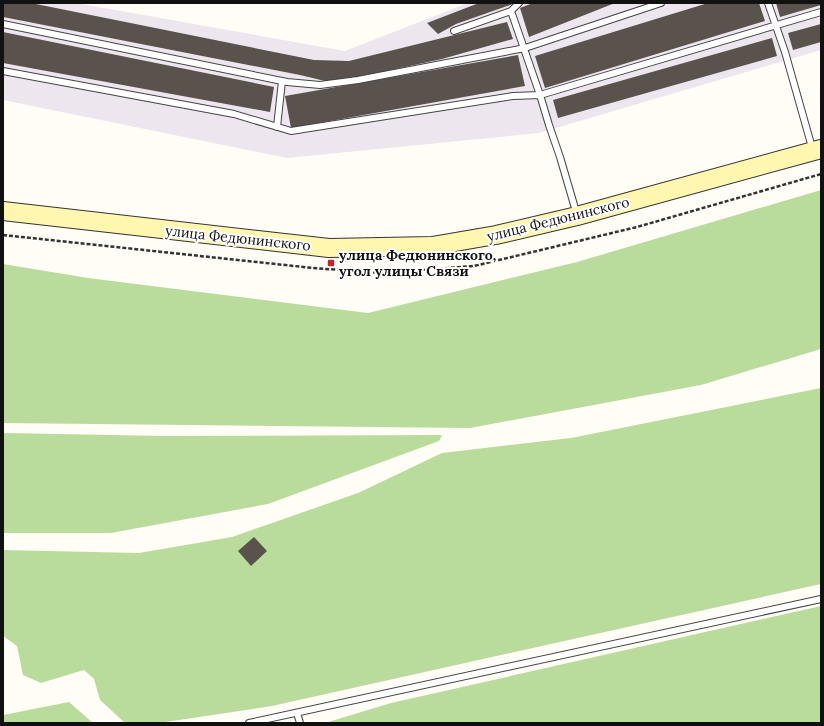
<svg xmlns="http://www.w3.org/2000/svg" width="824" height="726" viewBox="0 0 824 726" font-family="Lora,serif">
<style>
.industrial{fill:#eee6ef}
.forest{fill:#b9dc9c}
.building{fill:#5a524d}
.lines{fill:none;stroke-linecap:round;stroke-linejoin:round}
.lane-casing{stroke:#444;stroke-width:8}
.secondary-casing{stroke:#333;stroke-width:20}
.path{stroke:#333;stroke-width:2.5;stroke-dasharray:4 2;stroke-linecap:butt}
.lane{stroke:#fff;stroke-width:6}
.secondary{stroke:#fff6b0;stroke-width:18}
.poi-dot{fill:#c4262e;stroke:#fff;stroke-width:1.5}
.labels{text-anchor:middle;dominant-baseline:central;stroke-width:4;stroke-linejoin:round;paint-order:stroke}
.street-label{font-size:14px;fill:#111;stroke:#fff}
.poi-label{font-size:14px;font-weight:bold;fill:#111;stroke:#fff;text-anchor:start}
</style>
<rect width="100%" height="100%" fill="#fffdf5"/>
<path class="industrial" d="M3,3H76L345,51L468,3H821V50L539,133L287,158L3,100Z"/>
<path class="forest" d="M821,190V349L701,385L470,428L3,423V264L88,278L368,313L577,262Z
M821,388V584L272,706L159,723H125L100,700L94,679L84,670L41,683L23,675L17,646L3,636V550L139,553L232,537L358,493L442,453L571,438Z
M3,433L166,436L442,435L439,441L268,504L111,533H3Z
M821,606V723H325L391,703Z
M69,702L93,723H3V715Z"/>
<path class="building" d="M3,3H31L314,60L349,61L507,22L513,39L442,59L349,79L325,81L300,75L3,17Z
M479,3H516L456,24L438,34L427,23Z
M533,3H615L529,37L520,8Z
M708,3H759L765,21L545,88L535,56Z
M776,3H821V5L780,17Z
M821,24V42L793,50L788,33Z
M3,32L274,87L270,112L3,63Z
M772,38L777,56L558,118L553,100Z
M518,55L525,86L291,128L285,96Z
M254,537L267,551L251,566L238,551Z"/>
<g class="lines">
<defs>
<path id="lane" d="M519,3L511,11L540,95L549,125L560,157L577,215
M768,3L785,52L813,151
M3,24L287,82L320,85L358,80L525,48L661,3
M454,31L511,11
M3,71L234,114L291,131L513,96L540,95L821,12
M277,127L282,81
M297,713L300,723
M249,723L821,599"/>
<path id="secondary" d="M3,211L329,248L432,246L496,235L577,216L821,149"/>
</defs>
<use href="#lane" class="lane-casing"/>
<use href="#secondary" class="secondary-casing"/>
<path class="path" d="M3,235L313,268L382,273L474,266L637,227L821,174"/>
<use href="#lane" class="lane"/>
<use href="#secondary" class="secondary"/>
</g>
<rect class="poi-dot" x="327" y="259" width="8" height="8" rx="2"/>
<g class="labels">
<g class="street-label">
<text transform="translate(558 219) rotate(-14)">улица Федюнинского</text>
<text transform="translate(238 238) rotate(6)">улица Федюнинского</text>
</g>
<g class="poi-label">
<text x="339" y="255">улица Федюнинского,<tspan x="339" dy="16">угол улицы Связи</tspan></text>
</g>
</g>
<rect width="824" height="726" fill="none" stroke="#111111" stroke-width="8"/>
</svg>
